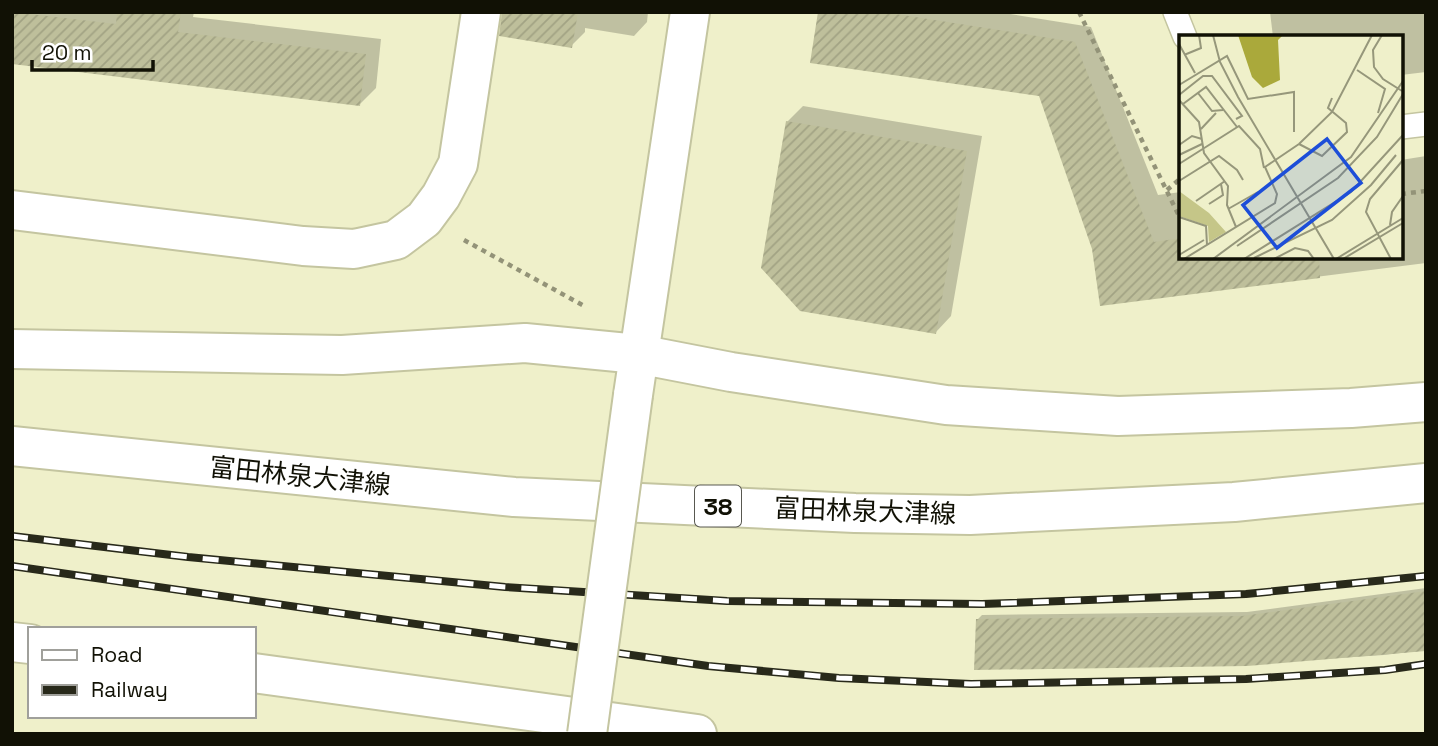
<svg xmlns="http://www.w3.org/2000/svg" width="1438" height="746" viewBox="0 0 1438 746" font-family="'Space Grotesk','Noto Sans JP',sans-serif">
<style>
.shadow{fill:#0003}
.building{fill:url(#building-hatch)}
.lines{fill:none;stroke-linecap:round;stroke-linejoin:round}
.lane-casing{stroke:#c4c5a0;stroke-width:26}
.secondary-casing{stroke:#c4c5a0;stroke-width:42}
.primary-casing{stroke:#c4c5a0;stroke-width:42}
.path{stroke:#939378;stroke-width:4.5;stroke-dasharray:5 5;stroke-linecap:butt}
.lane{stroke:#fff;stroke-width:23}
.secondary{stroke:#fff;stroke-width:38}
.primary{stroke:#fff;stroke-width:38}
.rail-casing{stroke:#28291a;stroke-width:8}
.rail{stroke:#fff;stroke-width:5;stroke-dasharray:16;stroke-linecap:butt}
.secondary-bridge-casing{stroke:#c4c5a0;stroke-width:42;stroke-linecap:butt}
.secondary-bridge{stroke:#fff;stroke-width:38}
.labels{text-anchor:middle;dominant-baseline:central;stroke-width:6;stroke-linejoin:round;paint-order:stroke}
.shield{fill:#fff;stroke:#585850;stroke-width:2}
.shield-label{font-size:24px;font-weight:bold;fill:#111105}
.street-label{font-size:26px;fill:#111105;stroke:#fff}
.inset-road{fill:none;stroke:#96977b;stroke-width:2}
.view{fill:#1d4ed8;fill-opacity:0.15;stroke:#1d4ed8;stroke-width:3.5}
.inset-edge{fill:none;stroke:#111105;stroke-width:3.5}
</style>
<defs>
<pattern id="building-hatch" width="6" height="6" patternUnits="userSpaceOnUse" patternTransform="scale(1.75)"><rect width="6" height="6" fill="#bebf9b"/><path d="M-1 1l2-2M0 6l6-6M5 7l2-2" fill="none" stroke="#a2a384"/></pattern>
</defs>
<rect width="100%" height="100%" fill="#eff0ca"/>
<path class="shadow" d="M12,12H194L193,17L381,39L376,88L360,104Z
M515,12H648L647,22L634,36L585,28V32L571,46Z
M820,12H998L1091,27L1158,195L1181,192V257H1401V160L1426,156V263L1101,304L1094,249L1041,95Z
M1270,12H1426V72L1401,75V37H1273Z
M803,106L982,136L951,316L936,332L787,122Z
M1426,588V650L1384,655L1247,664L977,620L982,615L1247,612Z"/>
<path class="building" d="M12,12L116,24L117,12H181L178,32L366,54L360,106L12,64Z
M502,12H578L572,48L499,36Z
M818,12H883L1075,42L1154,242L1181,238V257H1319L1320,278L1100,306L1092,249L1039,96L810,63Z
M786,121L967,151L936,334L800,311L761,268Z
M1426,591V651L1247,666L974,670L976,619L1242,616Z"/>
<g class="lines">
<defs>
<path id="lane" d="M1175,12L1185,37
M1401,127L1426,124"/>
<path id="secondary" d="M12,210L303,246L354,249L396,240L424,219L441,196L458,164L481,12
M633,395L690,12"/>
<path id="primary" d="M12,349L342,355L525,343L638,354L731,372L946,405L1118,416L1351,408L1426,402
M12,446L514,497L855,513L970,515L1234,502L1426,483
M12,642L30,644
M254,673L697,734"/>
</defs>
<use href="#lane" class="lane-casing"/>
<use href="#secondary" class="secondary-casing"/>
<use href="#primary" class="primary-casing"/>
<path class="path" d="M1079,12L1181,220
M1167,190L1181,178
M1401,194L1426,191
M464,240L586,307"/>
<use href="#lane" class="lane"/>
<use href="#secondary" class="secondary"/>
<use href="#primary" class="primary"/>
<defs>
<path id="rail" d="M12,536L188,557L505,587L727,601L982,604L1246,594L1426,576
M12,566L708,666L839,678L971,684L1246,679L1385,670L1426,664"/>
</defs>
<use href="#rail" class="rail-casing"/>
<use href="#rail" class="rail"/>
<defs>
<path id="secondary-bridge" d="M587,734L633,395"/>
</defs>
<use href="#secondary-bridge" class="secondary-bridge-casing"/>
<use href="#secondary-bridge" class="secondary-bridge"/>
</g>
<g class="labels">
<rect class="shield" x="695" y="485.5" width="46" height="41" rx="5"/>
<g class="shield-label">
<text x="718" y="506">38</text>
</g>
<g class="street-label">
<text transform="translate(300 476) rotate(6)">富田林泉大津線</text>
<text transform="translate(865 511) rotate(2)">富田林泉大津線</text>
</g>
</g>
<g transform="translate(1179 35)">
<rect width="224" height="224" fill="#eff0ca"/>
<path d="M0,156L30,178L47,197L30,207L29,191L0,181Z" fill="#c5c688"/>
<path d="M59,0H104L99,5L101,45L84,53L73,42Z" fill="#aaa93b"/>
<path class="inset-road" d="M34,0L41,27L59,62L155,224M203,0L194,15L195,32L204,44L223,56M0,9L16,38M5,20L22,13L20,0M178,35L206,54L199,78M0,50L48,21L69,64L115,57V97M19,58L33,76L44,75M0,60L24,41H33L63,81L57,84M0,65L20,87L25,118L49,151L48,170L57,192M4,69L27,52L58,92M22,94L37,78M120,109L143,121L168,97L167,88L149,73L153,63M0,110L13,101L23,104M0,120L23,109M0,129L60,91L81,114L85,133M0,146L40,121L58,135L64,145M17,166L46,146M30,169L44,160L42,149M49,174L79,157M0,182L27,191L28,210M211,190L213,177L224,161M58,211L159,143L198,102L224,59M0,220L25,205M75,223L153,185L192,150L217,120M5,224L96,168L98,159L86,132L120,109L153,77L193,0M34,224L172,122L224,46M65,224L172,157L224,100M95,224L116,213L129,216L135,224M157,224L224,183M164,224L224,188M212,224L187,177L191,164L224,125"/>
<path class="view" d="M148,104L182,148L98,213L64,170Z"/>
<rect width="224" height="224" class="inset-edge"/>
</g>
<rect width="1438" height="746" fill="none" stroke="#111105" stroke-width="28"/>
<rect x="28" y="627" width="228" height="91" fill="#ffffff" stroke="#a0a09b" stroke-width="2"/>
<rect x="42" y="650" width="35" height="10" fill="#ffffff" stroke="#a0a09b" stroke-width="2"/>
<text x="91" y="662" font-size="21" fill="#111105">Road</text>
<rect x="42" y="685" width="35" height="10" fill="#28291a" stroke="#a0a09b" stroke-width="2"/>
<text x="91" y="697" font-size="21" fill="#111105">Railway</text>
<path d="M32 60v10h121v-10" fill="none" stroke="#111105" stroke-width="3.5"/>
<text x="42" y="60" font-size="21" fill="#111105" stroke="#ffffff" stroke-width="5" paint-order="stroke">20 m</text>
</svg>
